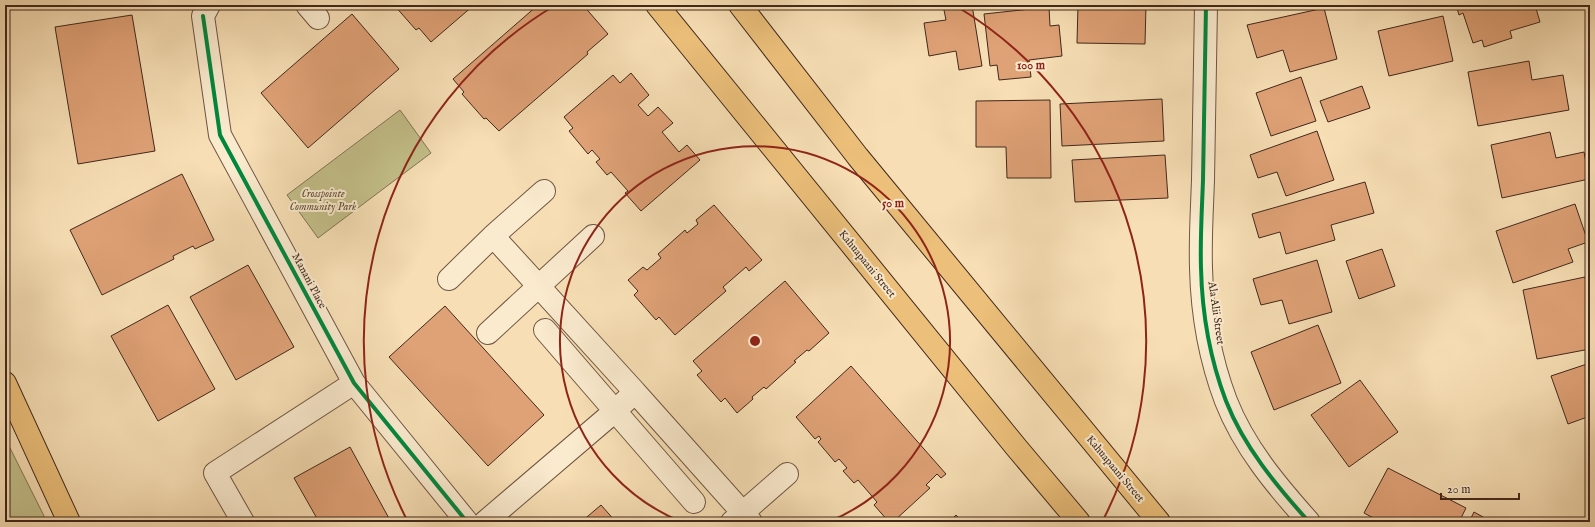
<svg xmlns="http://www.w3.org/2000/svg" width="1595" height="527" viewBox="0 0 1595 527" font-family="'IM FELL English',serif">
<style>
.green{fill:#c3bf89;stroke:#827453}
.building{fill:#dfa176;stroke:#40281d}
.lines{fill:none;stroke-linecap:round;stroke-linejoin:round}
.minor-casing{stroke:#6e5643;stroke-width:24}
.major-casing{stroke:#40281d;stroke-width:24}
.highway-casing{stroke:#40281d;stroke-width:24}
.minor{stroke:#faeace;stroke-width:22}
.major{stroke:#ecbf7a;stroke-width:22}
.highway{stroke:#ecbf7a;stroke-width:22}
.cycleway-casing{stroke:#faeace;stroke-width:6}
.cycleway{stroke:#00873e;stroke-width:4}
.ring{fill:none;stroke:#8f2418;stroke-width:2}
.labels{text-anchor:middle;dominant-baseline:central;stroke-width:4;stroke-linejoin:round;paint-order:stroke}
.park-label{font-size:11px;font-style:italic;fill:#614e38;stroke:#faeace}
.street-label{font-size:11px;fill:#40281d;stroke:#faeace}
.centre{fill:#8f2418;stroke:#faeace;stroke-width:2}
.ring-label{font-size:12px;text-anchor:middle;font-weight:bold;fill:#8f2418;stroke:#faeace;stroke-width:4;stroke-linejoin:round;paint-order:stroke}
</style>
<rect width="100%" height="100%" fill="#f7deb4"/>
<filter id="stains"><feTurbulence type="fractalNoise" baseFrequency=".005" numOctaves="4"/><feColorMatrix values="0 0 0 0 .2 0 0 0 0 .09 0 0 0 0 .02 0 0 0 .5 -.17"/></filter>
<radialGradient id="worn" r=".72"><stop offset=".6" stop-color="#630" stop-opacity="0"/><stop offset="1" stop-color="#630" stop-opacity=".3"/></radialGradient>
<path class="green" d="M400,110L431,153L318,238L287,195Z
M5,438L47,522H5Z"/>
<path class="building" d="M394,5H474L431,42L419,28L416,30Z
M538,5H583L608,34L587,52L588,54L499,131L486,118L484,119L462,94L464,92L453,79Z
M943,5H972L982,66L959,70L956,51L929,56L924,23L946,20Z
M1078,5H1146L1145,44L1077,43Z
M1456,5H1535L1540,22L1510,31L1512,38L1484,47L1482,40L1473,43L1463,13L1459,15Z
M1049,7L1050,26L1059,25L1062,56L1029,60L1031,77L999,80L997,65L990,66L984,14Z
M1324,8L1337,59L1290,72L1283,50L1257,58L1247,25Z
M352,14L399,69L308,148L261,93Z
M132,15L155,151L78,164L55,27Z
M1443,16L1453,61L1389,76L1378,31Z
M1529,61L1532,80L1563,75L1569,110L1478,126L1468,72Z
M631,73L649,95L638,105L648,116L658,107L673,123L662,132L679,152L687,145L700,160L641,211L625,193L628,191L611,172L607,175L596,162L600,159L592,150L588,154L569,131L573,128L564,117L613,75L620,83Z
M1301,77L1316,121L1271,136L1256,93Z
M1362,86L1370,108L1328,122L1320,101Z
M1162,99L1164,141L1062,146L1060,104Z
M1050,100L1051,178H1007L1006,147H976V101Z
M1317,131L1334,180L1286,196L1277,172L1258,178L1250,155Z
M1550,132L1556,158L1584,152L1589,179L1502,198L1491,145Z
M1165,155L1168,198L1075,202L1072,160Z
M182,174L214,240L195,249L193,246L173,256L174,259L102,295L70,230Z
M1365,182L1374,213L1331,225L1335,240L1286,254L1280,232L1259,238L1252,214Z
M1575,204L1588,242L1568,249L1573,262L1513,283L1496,231Z
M714,205L762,260L749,271L746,267L723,287L726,291L675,335L659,317L656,320L634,295L638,291L628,280L643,267L647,270L661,258L658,254L685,230L687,233L698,224L696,220Z
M1382,249L1395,286L1359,299L1346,261Z
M1317,260L1332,312L1289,324L1282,300L1261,305L1253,279Z
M248,265L294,347L236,380L190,297Z
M1585,277L1590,302V349L1537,359L1523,290Z
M785,281L829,333L809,351L807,350L794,361L796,362L766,389L764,387L752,397L753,399L737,413L725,398L721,402L697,375L702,371L693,361Z
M168,305L215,389L158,421L111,336Z
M445,306L544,415L488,466L389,357Z
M1318,325L1341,383L1274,410L1251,352Z
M1590,363V416L1568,424L1551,376Z
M851,366L946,474L941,478L937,474L926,485L930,488L893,522H889L874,505L877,502L858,480L854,483L843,471L847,468L839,459L835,462L818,442L821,439L819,436L815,439L796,417Z
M1360,380L1398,432L1349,467L1311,415Z
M350,447L391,522H319L294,478Z
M1388,468L1466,508L1459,522H1381L1364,513Z
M601,505L616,522H581Z
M1474,512L1492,522H1469Z
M956,515L962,522H949Z"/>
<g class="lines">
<defs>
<path id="minor" d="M209,5L203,16L220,135L354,383L467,522
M307,5L318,18
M1206,5C1205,63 1204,122 1203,180C1202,209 1200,239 1201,268C1202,312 1210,359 1226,401C1244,447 1276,485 1309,522
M493,236L635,392L615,411L545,330
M449,279L493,236L544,191
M488,333L593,236
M635,392L751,522
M243,522L215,473L354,383
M485,522L615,411L694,502
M732,522L787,474"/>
<path id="major" d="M657,5L1016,447L1079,522
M740,5L858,157L1159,522"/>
<path id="highway" d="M5,383L69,522"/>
</defs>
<use href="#minor" class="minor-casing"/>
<use href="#major" class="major-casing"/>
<use href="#highway" class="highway-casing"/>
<use href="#minor" class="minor"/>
<use href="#major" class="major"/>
<use href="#highway" class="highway"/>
<defs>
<path id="cycleway" d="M1206,5C1205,63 1204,122 1203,180C1202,209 1200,239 1201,268C1202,312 1210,359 1226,401C1244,447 1276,485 1309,522
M203,16L220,135L354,383L467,522"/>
</defs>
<use href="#cycleway" class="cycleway-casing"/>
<use href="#cycleway" class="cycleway"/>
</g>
<g class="ring">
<path d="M682 522A195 195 0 1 1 828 522"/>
<path d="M408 522A391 391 0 0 1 554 6M956 6A391 391 0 0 1 1102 522"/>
</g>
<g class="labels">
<g class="park-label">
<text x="323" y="194">Crosspointe<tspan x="323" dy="13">Community Park</tspan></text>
</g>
<g class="street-label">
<text transform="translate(867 264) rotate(51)">Kahuapaani Street</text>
<text transform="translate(309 281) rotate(62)">Manani Place</text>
<text transform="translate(1216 313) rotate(82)">Ala Alii Street</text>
<text transform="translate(1115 469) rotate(50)">Kahuapaani Street</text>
</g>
</g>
<circle cx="755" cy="341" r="6" class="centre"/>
<g class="ring-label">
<text x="1031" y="69">100 m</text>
<text x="893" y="207">50 m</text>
</g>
<rect width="1595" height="527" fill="none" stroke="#f7deb4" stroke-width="20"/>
<rect x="6" y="6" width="1583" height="515" fill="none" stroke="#40281d" stroke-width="2"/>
<rect x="10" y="10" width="1575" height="507" fill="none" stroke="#40281d"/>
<path d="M1441 493v6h78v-6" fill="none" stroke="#40281d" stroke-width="2"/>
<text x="1447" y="493" font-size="12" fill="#40281d" stroke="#faeace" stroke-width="3" paint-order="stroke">20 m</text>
<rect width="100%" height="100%" filter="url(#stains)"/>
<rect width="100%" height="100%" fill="url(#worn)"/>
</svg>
